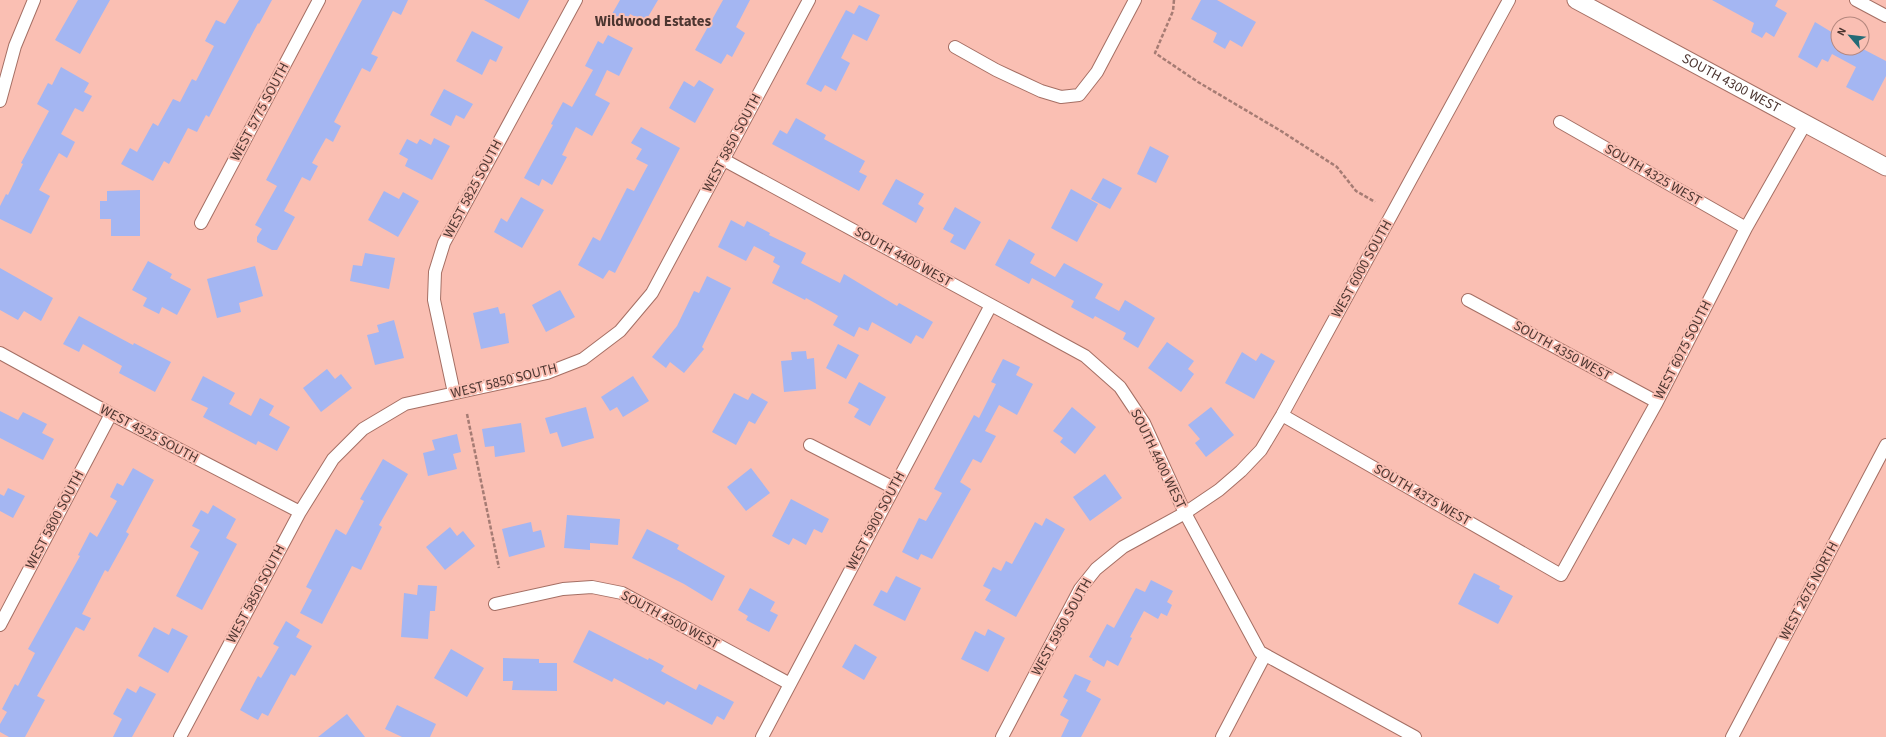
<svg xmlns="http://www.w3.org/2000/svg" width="1886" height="737" viewBox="0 0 1886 737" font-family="'Source Sans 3',sans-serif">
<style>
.building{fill:#a4b6f2}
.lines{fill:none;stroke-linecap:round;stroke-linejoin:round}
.minor-casing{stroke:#a56f64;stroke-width:14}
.secondary-casing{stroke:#a56f64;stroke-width:19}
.path{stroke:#a67c74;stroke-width:2.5;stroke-dasharray:4 2;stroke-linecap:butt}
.minor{stroke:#fff;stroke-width:12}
.secondary{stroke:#fff;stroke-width:17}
.labels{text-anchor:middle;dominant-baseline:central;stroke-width:4;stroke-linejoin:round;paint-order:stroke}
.street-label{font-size:14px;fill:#4d3631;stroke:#fabfb3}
.neighbourhood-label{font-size:15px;font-weight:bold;fill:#4d3631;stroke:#fabfb3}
</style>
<rect width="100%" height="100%" fill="#fabfb3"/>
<path class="building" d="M78,0H110L80,54L55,40Z
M239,0H272L259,24L258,23L209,117L206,115L197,132L188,128L169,164L164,161L153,181L121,164L130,148L137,152L153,123L158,126L173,99L180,102L192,79L196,81L214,46L205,41L216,20L225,24Z
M362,0H408L401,15L393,11L371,54L378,57L370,72L362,68L334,122L341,126L333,142L326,138L312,163L318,166L310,181L302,177L284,211L295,217L277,250H272L257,242V237L262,229L255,225L277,186L266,180Z
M484,0H529L519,19Z
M620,0H658L645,22L630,14L626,22L612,14Z
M723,0H750L736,27L745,33L732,57L727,54L721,64L695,50Z
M1201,0H1217L1256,22L1242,47L1230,40L1225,49L1213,42L1217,33L1191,19Z
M1712,0H1778L1775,6L1787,13L1774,37L1766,32L1762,38L1751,32L1754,23Z
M859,5L880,15L867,41L853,34L841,58L850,63L836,91L825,85L821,92L806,84L846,10L854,14Z
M1815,22L1838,36V48H1861L1886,61V76L1873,101L1846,87L1856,67L1832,54L1828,62L1822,59L1817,68L1798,57Z
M472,31L503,47L496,62L490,59L482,75L456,61Z
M608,35L633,48L619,76L607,70L595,95L610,103L592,136L576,127L562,155L567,157L552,185L542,179L539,186L524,178L553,125L551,124L563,102L572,107L593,70L585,66L598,41L603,44Z
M61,67L89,83L84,92L92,96L83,112L75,108L61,134L75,142L67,158L59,153L39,190L50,196L31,234L0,219V206L6,194L8,195L23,164L21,163L49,111L37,104L48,83L52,85Z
M699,80L714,89L695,123L669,108L684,81L694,87Z
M444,89L473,104L464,119L456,115L451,126L430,115Z
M796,118L826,135L824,139L865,161L859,172L867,176L859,191L772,144L780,130L787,134Z
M641,127L680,148L615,273L609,270L603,279L578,265L593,237L600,241L627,188L634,191L648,165L636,159L642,149L631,143Z
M434,138L450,146L432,180L405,166L408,159L399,154L407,139L417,144L420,139L431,145Z
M1150,146L1169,156L1156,183L1137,174Z
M1103,178L1122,188L1110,209L1091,199Z
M896,179L924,194L918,204L924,208L916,223L882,204Z
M1071,189L1098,204L1077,242L1051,228Z
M140,190V236H111V219H100V201H107V191Z
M384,191L399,199L403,192L419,201L398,237L368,220Z
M521,197L544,210L522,248L494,232L501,218L507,222Z
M955,207L981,222L965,250L950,242L954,235L943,229Z
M731,220L744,227L747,221L770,233L769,235L806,253L801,263L840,283L844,274L897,306L899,303L933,322L923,339L916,335L911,344L872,322L868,331L859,327L854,337L833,325L838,316L806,298L805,300L772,283L780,266L773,262L775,257L754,246L746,261L718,247Z
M1009,239L1035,254L1030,263L1055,277L1064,263L1103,284L1095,298L1119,311L1125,300L1155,318L1138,348L1123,339L1126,333L1095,316L1093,319L1071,307L1074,301L1032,278L1029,284L995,265Z
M365,253L395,258L389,289L350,281L353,265L362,266Z
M148,261L172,274L170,278L191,289L177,315L162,307L159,314L143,306L147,298L132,290Z
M255,266L263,296L239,303L241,312L217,318L207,279Z
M0,268L53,298L41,321L24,311L18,320L0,310Z
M707,276L731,288L702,347L704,349L684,373L670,362L666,368L652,357L677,326L694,291L699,293Z
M560,290L575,317L546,332L532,305Z
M498,307L500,314L505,313L509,343L481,349L473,313Z
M79,316L133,345L134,343L171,362L155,392L119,373L122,366L83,344L79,352L63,344Z
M394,320L404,358L375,365L367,335L379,332L377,325Z
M1167,342L1194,361L1188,369L1194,374L1181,392L1148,368Z
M838,344L859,355L846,379L826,368Z
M806,351L807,359L814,358L816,389L784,392L781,361L792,360L791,352Z
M1242,352L1256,361L1261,353L1275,361L1254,399L1225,383Z
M1003,359L1020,367L1016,375L1033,384L1017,415L999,405L985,431L996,436L981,463L973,459L960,482L971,489L932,559L921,554L918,560L902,552L919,518L926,521L942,493L934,489L974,415L979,418L996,384L991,382Z
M327,369L335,379L341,374L352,388L321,412L303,388Z
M203,376L235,393L229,404L251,416L260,398L274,406L269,415L290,427L277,451L258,441L256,445L203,417L208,408L191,400Z
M633,376L649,401L623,417L617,407L610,411L601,397Z
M859,382L886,397L870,426L854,417L859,409L848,403Z
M734,393L748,400L752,393L768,402L755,424L749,421L736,445L712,432Z
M586,407L594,438L562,447L557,432L550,434L545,418Z
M1072,407L1096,427L1075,454L1060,442L1063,438L1053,431Z
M1211,407L1234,435L1206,457L1195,443L1200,439L1188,425Z
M0,411L18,420L23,412L47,424L42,433L54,439L43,460L0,438Z
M521,423L525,452L495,457L494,446L485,447L482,429Z
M457,434L461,452L453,454L457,469L428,476L423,453L435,450L432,440Z
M383,459L408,474L379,525L382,527L361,570L352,566L322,624L300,613L312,590L306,587L336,529L346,535L364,501L360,499Z
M133,468L154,480L126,532L129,534L108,572L105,570L82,614L91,618L84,631L76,627L37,696L45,700L25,737H9L0,732V724L7,712L2,709L15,684L18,686L35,653L28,649L80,556L78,555L90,532L97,537L117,501L110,497L117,483L123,486Z
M751,468L770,493L746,511L727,487Z
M1105,474L1122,498L1090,521L1073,497Z
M8,488L25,496L13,518L0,511V494L4,496Z
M791,499L829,519L822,533L814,529L806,545L793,538L789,545L772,536Z
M213,505L236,519L226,538L237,544L202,610L176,596L199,552L190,547L200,530L192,526L201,510L208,514Z
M567,515L620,519L618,545L590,543V550L564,548Z
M1046,518L1065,529L1016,617L985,600L991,590L983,586L993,567L1001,571L1006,561L1012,564L1035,522L1042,526Z
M531,522L533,532L541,530L545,547L509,557L502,529Z
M450,527L457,536L463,531L475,546L445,570L426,547Z
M647,529L679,545L677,549L725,576L712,601L684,584L632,558Z
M1474,573L1500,586L1499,589L1513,596L1498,624L1458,604Z
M896,576L921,588L905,621L873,605L881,590L887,593Z
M1151,580L1173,591L1167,602L1172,605L1167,616L1161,613L1158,619L1144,611L1130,637L1132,638L1118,666L1107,660L1104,667L1092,660L1093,659L1089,657L1107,624L1114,628L1136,588L1145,592Z
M418,585L437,586L435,611H430L428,639L401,637L404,593L417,595Z
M750,588L775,602L770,611L778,615L769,632L746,620L748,616L738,610Z
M286,621L300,630L296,637L312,646L295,676L291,674L268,716L262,713L258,720L240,710L258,676L261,678L279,647L273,644Z
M154,627L169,635L172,628L188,636L168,673L138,656Z
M988,629L1005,638L988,672L961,659L975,631L985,636Z
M589,630L648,660L649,658L664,666L661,671L696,690L699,684L734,702L724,720L717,716L712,725L667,701L664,705L614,678L612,682L573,662Z
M855,644L877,657L864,680L842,667Z
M451,649L484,668L467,697L434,678Z
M503,658L539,659V663H557V691L512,690L513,681H503Z
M1075,674L1091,681L1086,691L1101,699L1081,737H1061L1069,720L1060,715L1068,700L1063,697Z
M140,686L156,694L132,737H113L122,719L113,714L127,688L136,693Z
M397,705L436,724L430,737H402L385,729Z
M347,714L365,737H318Z"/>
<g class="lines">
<defs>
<path id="minor" d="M1856,0L1886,16
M955,47L996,70L1041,91L1061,97L1079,95L1097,72L1135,0
M0,101L15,46L34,0
M1560,122L1746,228
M724,160L1085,356L1120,387L1144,423L1185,513L1260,652L1415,737
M201,223L319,0
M1468,300L1657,402
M0,353L111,414L300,512
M454,393L434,300L435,272L444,243L576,0
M1282,415L1561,575L1657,402L1746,228L1805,124
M810,445L894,488
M495,604L563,589L592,587L622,593L790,684
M0,625L111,414
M180,737L300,512L333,459L363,429L405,404L547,373L583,359L620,331L652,293L809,0
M762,737L991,305
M1002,737L1080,589L1096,569L1123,547L1185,513L1219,490L1241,471L1261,450L1282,415L1509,0
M1222,737L1265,655
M1732,737L1886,445"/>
<g id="secondary">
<path id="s1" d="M1576,0L1886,167"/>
</g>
</defs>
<use href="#minor" class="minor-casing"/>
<use href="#secondary" class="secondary-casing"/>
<path class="path" d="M1174,0L1173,11L1155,53L1198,82L1281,131L1337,167L1356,191L1375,202
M467,414L499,568"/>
<use href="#minor" class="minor"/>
<use href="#secondary" class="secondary"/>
</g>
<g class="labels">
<g class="street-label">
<text stroke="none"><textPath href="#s1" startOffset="176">SOUTH 4300 WEST</textPath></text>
<text transform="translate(260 112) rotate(-62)">WEST 5775 SOUTH</text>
<text transform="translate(732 143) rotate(-62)">WEST 5850 SOUTH</text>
<text transform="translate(1653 175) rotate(30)">SOUTH 4325 WEST</text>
<text transform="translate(473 189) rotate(-62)">WEST 5825 SOUTH</text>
<text transform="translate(903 257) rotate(29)">SOUTH 4400 WEST</text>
<text transform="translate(1362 269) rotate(-61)">WEST 6000 SOUTH</text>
<text transform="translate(1683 350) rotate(-63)">WEST 6075 SOUTH</text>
<text transform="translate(1562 351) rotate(29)">SOUTH 4350 WEST</text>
<text transform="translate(504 381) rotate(-14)">WEST 5850 SOUTH</text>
<text transform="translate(149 434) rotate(28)">WEST 4525 SOUTH</text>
<text transform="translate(1158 459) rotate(64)">SOUTH 4400 WEST</text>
<text transform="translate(1422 495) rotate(30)">SOUTH 4375 WEST</text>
<text transform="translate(55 520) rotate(-62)">WEST 5800 SOUTH</text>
<text transform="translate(876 521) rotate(-62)">WEST 5900 SOUTH</text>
<text transform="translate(1809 591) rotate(-62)">WEST 2675 NORTH</text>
<text transform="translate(256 594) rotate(-62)">WEST 5850 SOUTH</text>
<text transform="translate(670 620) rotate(28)">SOUTH 4500 WEST</text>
<text transform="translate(1062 627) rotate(-61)">WEST 5950 SOUTH</text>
</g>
<g class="neighbourhood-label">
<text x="653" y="21">Wildwood Estates</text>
</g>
</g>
<g transform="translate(1850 36) rotate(298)"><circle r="19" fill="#fabfb3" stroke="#b5887f"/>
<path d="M0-3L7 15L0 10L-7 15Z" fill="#236b77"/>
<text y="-6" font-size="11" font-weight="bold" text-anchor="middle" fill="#4d3631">N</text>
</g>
</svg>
